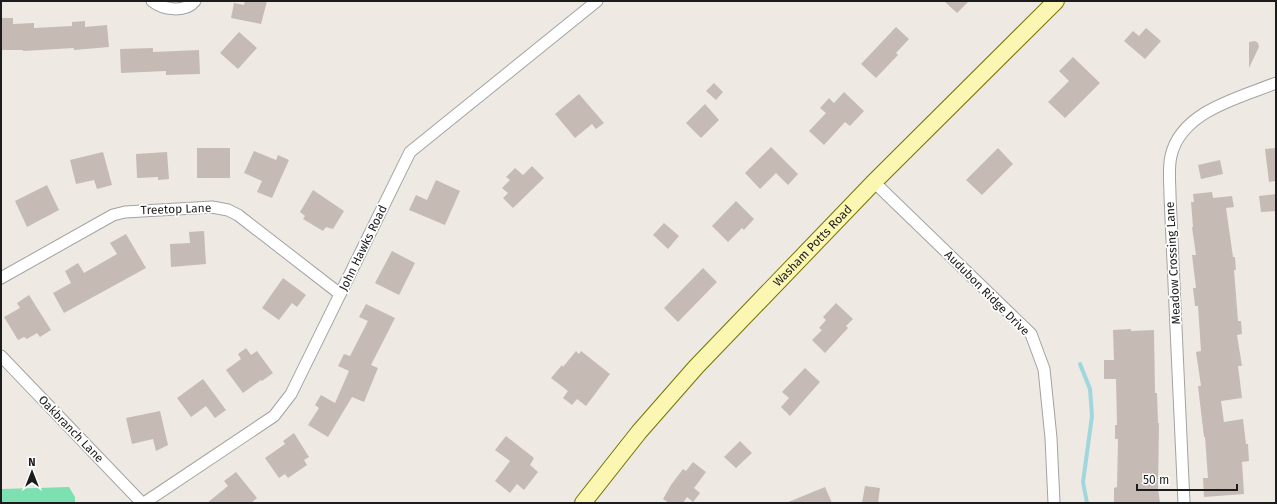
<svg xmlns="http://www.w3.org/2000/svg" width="1277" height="504" viewBox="0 0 1277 504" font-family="'Fira Sans',sans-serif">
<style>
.pitch{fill:#7de0b0}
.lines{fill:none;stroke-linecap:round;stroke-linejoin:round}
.stream{stroke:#a0d6dd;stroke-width:4}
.building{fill:#c6bab5}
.street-casing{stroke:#a3a3a3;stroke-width:13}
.secondary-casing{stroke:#747502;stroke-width:18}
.street{stroke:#fff;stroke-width:11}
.secondary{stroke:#fbf7b3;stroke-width:16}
.labels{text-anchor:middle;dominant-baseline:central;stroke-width:3.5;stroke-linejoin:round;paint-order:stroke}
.street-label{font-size:12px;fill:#1c1c1c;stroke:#fff}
</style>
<rect width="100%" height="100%" fill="#eee9e2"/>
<path class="pitch" d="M69,487L75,497V503H2V489Z"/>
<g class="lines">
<path class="stream" d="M1080,364L1090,389L1092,416L1083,482L1087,503"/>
</g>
<path class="building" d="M245,1H267L261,24L231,18L234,3L244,5Z
M944,1H969L957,13Z
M1,18H13V24L34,23V28L72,26V22L85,21V27L107,25L109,47L74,50V48L23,51V50H1Z
M896,27L909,39L896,53L898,55L876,78L861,64Z
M1146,28L1161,41L1145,59L1124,41L1133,31L1139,36Z
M239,32L257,48L238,69L220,53Z
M1255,41L1258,43L1259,47L1249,68V42Z
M153,48V52L199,50L200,74L166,75V71L121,73L120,49Z
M1073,57L1100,83L1065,118L1048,102L1069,81L1059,71Z
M714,83L723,92L716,100L706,91Z
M844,92L864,111L850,126L845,122L824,145L809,131L826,113L820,108L829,98L834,103Z
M579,94L604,123L596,129L592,124L575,138L555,114Z
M705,104L719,120L701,138L686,123Z
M771,147L798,174L788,185L776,173L760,189L745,173Z
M197,148H230V178H197Z
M998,148L1013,164L982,195L966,180Z
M1276,148V181L1269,182L1265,149Z
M254,151L276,160L278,155L289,160L272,198L257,192L262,181L244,173Z
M103,152L112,185L97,189L94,180L76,184L70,160Z
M167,152L169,179L158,180V177L137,178L136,154Z
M1220,160L1223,174L1201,179L1198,165Z
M532,166L544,178L513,208L503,198L508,193L502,188L510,180L506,177L515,168L523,175Z
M436,180L460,191L445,225L409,210L416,195L427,200Z
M47,185L59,210L27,227L15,201Z
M313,190L344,211L333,229L326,227L323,231L303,219L305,216L300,212Z
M1212,192L1213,198L1232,196L1234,207L1226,208L1233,257H1235L1236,270H1234L1238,321H1241L1242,334L1237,335L1242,366H1238L1242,398L1221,401L1224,422L1243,419L1246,444H1248L1249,461L1242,462L1244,494L1204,497L1203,478H1208L1205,437H1204L1198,386H1201L1196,352L1201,351L1198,306H1195L1193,288H1196L1192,255H1196L1192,227H1193L1191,202H1194L1193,194Z
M1276,194V211L1261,212L1259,196Z
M736,201L754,219L744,230L742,228L728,242L712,226Z
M664,223L679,236L668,249L653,235Z
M204,231L206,264L171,267L170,244L190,243L189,232Z
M126,234L146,268L64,313L53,293L71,283L65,271L78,263L84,273L117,254L110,243Z
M392,251L415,263L399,295L375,283Z
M703,268L717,282L678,322L664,308Z
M283,278L306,295L297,307L292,303L279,320L262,308Z
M29,295L51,330L40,337L37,333L27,339L24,337L18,340L4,317L20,308L17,303Z
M836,303L853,319L846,326L848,328L825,353L812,340L822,330L819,328L826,320L823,317Z
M366,304L395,318L371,365L378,368L364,402L352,397L328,437L308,425L319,408L315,405L321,395L335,403L349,371L338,366L344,354L350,356L368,321L359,317Z
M1131,329V331L1154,330L1155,393H1157L1158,423H1159L1158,489L1160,503H1114V488L1117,487L1118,439H1115V425H1117L1116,379H1104V360H1114L1113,330Z
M246,348L251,355L257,351L273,373L262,381L261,380L243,393L226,370L241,359L238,354Z
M576,351L579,354L581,351L610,374L586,406L577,399L572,405L563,398L568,391L551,378L562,365L563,367Z
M805,368L820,382L790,416L781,407L789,398L782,392Z
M203,379L226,410L215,418L206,406L191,417L177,398Z
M160,411L168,445L156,451L153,439L132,444L126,418Z
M294,433L309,457L304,460L307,465L288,478L285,474L279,478L265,458L285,444L283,441Z
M506,436L534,458L530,465L538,472L524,490L517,484L510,493L495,481L510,461L495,450Z
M740,441L752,453L736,468L724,457Z
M693,462L706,472L694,488L700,493L693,502L687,497L683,503H669L663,499L671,485L683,469L686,471Z
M236,472L257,498L251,503H207L228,486L224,481Z
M865,486L880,488L878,503H862Z
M825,487L832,503H786Z"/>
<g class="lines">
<defs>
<path id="street" d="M152,1C163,10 185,13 195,1
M874,182L1031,334L1044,369L1051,438L1054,503
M1,278L113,215L125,212L212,207L228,210L238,215L340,294
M1,356L142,503
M144,503L274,416L291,394L410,152L597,1
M1184,503L1170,196C1170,183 1168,169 1171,156C1181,111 1239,98 1276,83"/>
<g id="secondary">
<path id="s1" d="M583,503L639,432L696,367L874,182L1056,1"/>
</g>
</defs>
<use href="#street" class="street-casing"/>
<use href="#secondary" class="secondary-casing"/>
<use href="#street" class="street"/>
<use href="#secondary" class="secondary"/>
</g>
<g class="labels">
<g class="street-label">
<text transform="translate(176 209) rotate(-2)">Treetop Lane</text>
<text stroke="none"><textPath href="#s1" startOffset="345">Washam Potts Road</textPath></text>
<text transform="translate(363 248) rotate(-64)">John Hawks Road</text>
<text transform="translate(1173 263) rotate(-93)">Meadow Crossing Lane</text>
<text transform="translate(987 293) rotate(45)">Audubon Ridge Drive</text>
<text transform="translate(71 429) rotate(46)">Oakbranch Lane</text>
</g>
</g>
<rect width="1277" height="504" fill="none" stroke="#1c1c1c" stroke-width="4"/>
<g transform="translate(32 472)" stroke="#ffffff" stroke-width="3" paint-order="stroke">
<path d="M0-3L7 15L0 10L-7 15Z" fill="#1c1c1c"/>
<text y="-6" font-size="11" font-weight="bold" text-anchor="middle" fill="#1c1c1c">N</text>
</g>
<path d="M1137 484v6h100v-6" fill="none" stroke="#1c1c1c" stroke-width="2"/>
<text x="1143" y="484" font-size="12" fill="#1c1c1c" stroke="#ffffff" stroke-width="3" paint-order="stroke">50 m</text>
</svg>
